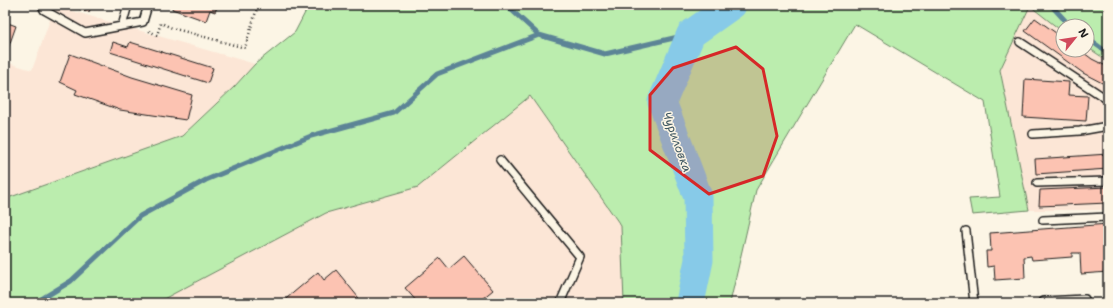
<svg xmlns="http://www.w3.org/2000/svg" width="1113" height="308" viewBox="0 0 1113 308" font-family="'Shantell Sans',sans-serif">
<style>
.built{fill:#fce6d6}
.green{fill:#bbedae;stroke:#6c8465}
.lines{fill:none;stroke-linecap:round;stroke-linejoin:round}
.stream{stroke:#5c8496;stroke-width:5}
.river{stroke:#87cae8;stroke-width:29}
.building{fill:#fcc3b2;stroke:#1c1c1c}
.lane-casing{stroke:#1c1c1c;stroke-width:10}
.path{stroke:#1c1c1c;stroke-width:2.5;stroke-dasharray:1 3;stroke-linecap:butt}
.lane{stroke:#fcf5e5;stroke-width:7}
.marked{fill:#d62828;fill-opacity:0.2;stroke:#d62828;stroke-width:3;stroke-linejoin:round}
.labels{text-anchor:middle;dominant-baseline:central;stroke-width:3;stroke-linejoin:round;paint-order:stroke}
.water-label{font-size:12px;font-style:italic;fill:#415963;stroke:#fcf5e5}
</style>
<rect width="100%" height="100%" fill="#fcf5e5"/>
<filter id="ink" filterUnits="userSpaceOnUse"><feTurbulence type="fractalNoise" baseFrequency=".025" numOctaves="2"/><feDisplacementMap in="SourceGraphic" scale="8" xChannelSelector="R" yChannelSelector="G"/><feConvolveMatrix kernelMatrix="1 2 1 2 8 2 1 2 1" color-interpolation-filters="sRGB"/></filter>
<g filter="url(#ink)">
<path class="built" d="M1030,5L1063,32V50H1087V47L1108,61V210H1029L1000,70Z
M55,6L255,64L234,87L182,136L5,199V62L32,70Z
M530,96L621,226L624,303H156L326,213L418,187Z"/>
<path class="green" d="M309,5H1108V61L1087,47V26H1063V32L1030,6L1000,70L1029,210L972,215L969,199L1000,197L985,102L855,24L756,190L730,303H624L621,226L530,96L418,187L326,213L156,303H5V199L182,136L234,87L255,64L295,32Z"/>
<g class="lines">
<path class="stream" d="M506,5L539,35L605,54L691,34
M1051,5L1070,26
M1087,38L1108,53
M35,303L71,281L140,216L206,180L311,136L394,113L437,74L539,35"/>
<path class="river" d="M690,303L699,260L698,197L662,102L691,34L732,5"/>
</g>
<path class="building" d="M68,5H92L89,12Z
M173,5H218L215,12L210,10L206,21L172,9Z
M1035,18L1063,38V50H1080L1092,59L1108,67V86L1083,73L1025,31Z
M5,22L16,26L5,57Z
M113,42L128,47L130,42L213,68L208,83L110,52Z
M70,54L132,77L192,95L186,120L120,110L75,94L77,90L60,82Z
M1025,79L1069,82L1068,95L1088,96L1086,121L1023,117Z
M1108,154V169L1036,174L1035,159Z
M1108,187V203L1039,206L1040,190Z
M1108,224V272L1081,274L1080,253H1072V257L1032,260L1031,256L1024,257L1025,278L995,280L994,266L987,267L986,251H991L990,233Z
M464,256L493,290L477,303H418L405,288L440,258L449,269Z
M336,270L358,297L352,303H281L318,272L324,280Z"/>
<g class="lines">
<defs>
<path id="lane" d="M42,5L44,10L85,33L143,22L148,5
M122,26L128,5
M1020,42L1108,100
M1033,134L1080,131L1108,126
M500,160L580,257L560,303
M1037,183L1108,181
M1043,220L1108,217
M966,231L974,303
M1041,303L1044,301L1085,299L1086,303"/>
</defs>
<use href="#lane" class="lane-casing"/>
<path class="path" d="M149,31L157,35L161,23L172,28L245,48L258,5"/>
<use href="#lane" class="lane"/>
</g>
</g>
<path class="marked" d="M736,47L763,69L777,136L763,176L709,194L650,150V95L673,68Z"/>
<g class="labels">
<g class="water-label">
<text transform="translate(677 142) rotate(70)">Чуриловка</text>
</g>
</g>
<rect width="1113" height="308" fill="none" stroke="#fcf5e5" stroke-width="20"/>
<rect x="10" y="10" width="1093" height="288" fill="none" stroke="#1c1c1c" stroke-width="1.5" filter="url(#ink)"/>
<g transform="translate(1075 38) rotate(60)"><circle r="19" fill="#fcf5e5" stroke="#a29e95"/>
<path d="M0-3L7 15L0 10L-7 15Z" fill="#d1495b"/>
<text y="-6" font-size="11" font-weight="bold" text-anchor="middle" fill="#1c1c1c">N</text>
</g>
</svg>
